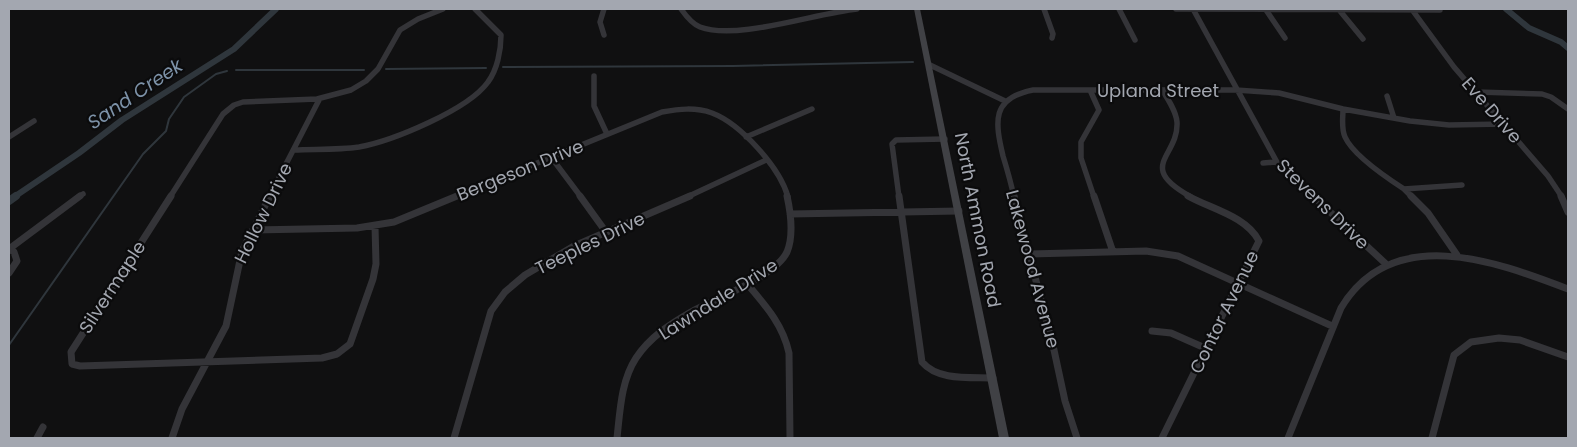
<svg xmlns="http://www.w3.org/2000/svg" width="1577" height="447" viewBox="0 0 1577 447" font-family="Poppins,sans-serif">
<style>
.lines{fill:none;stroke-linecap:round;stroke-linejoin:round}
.stream{stroke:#2f363c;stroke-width:2}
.canal-far1{stroke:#2f363c;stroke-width:6}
.canal{stroke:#2f363c;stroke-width:8}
.street-far1{stroke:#343438;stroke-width:5.5}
.street{stroke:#343438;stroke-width:7}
.secondary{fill:#404145;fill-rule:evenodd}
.labels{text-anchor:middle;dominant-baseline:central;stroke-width:4.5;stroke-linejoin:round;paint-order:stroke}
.street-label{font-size:18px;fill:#a3a7b0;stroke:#0b0b0c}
.water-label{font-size:19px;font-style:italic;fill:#7d92a8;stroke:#0b0b0c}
</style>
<rect width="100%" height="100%" fill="#101011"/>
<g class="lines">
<path class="stream" d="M503,67L733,66L913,62
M386,69L486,68
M236,70H364
M9,345L143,154L166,131L169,119L184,97L216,74L227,71"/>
<path class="canal-far1" d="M1506,9L1529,28L1561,42L1568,48
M14,197L79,153L122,120L234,49L276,9"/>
<path class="canal" d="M9,201L16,196"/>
<path class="street-far1" d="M604,9L600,22L604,35
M681,9C686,16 692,24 700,27C737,41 816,13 857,9
M1044,9L1053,34L1052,38
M1119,9L1135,40
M1176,9L1440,10
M1193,9L1278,164L1314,197
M1266,10L1285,38
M1340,11L1363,39
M1413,11L1454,67L1548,176L1562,197
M930,65L1005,101
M594,76V106L607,134
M1090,90L1099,110L1081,142V158L1094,197
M1162,90C1168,99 1176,111 1177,122C1179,157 1135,166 1191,197
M1477,92L1542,94L1551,97L1568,109
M1387,96L1394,118
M1343,109C1343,118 1341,128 1345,137C1353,155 1387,178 1404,189L1462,185
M9,137L34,121
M746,137L812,109
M294,150C316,149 338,150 359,147C392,141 468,110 488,82C497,70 501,51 501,35L475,9
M551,157L581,197
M1263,163L1276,162
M1404,189L1412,197
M78,197L83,194
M170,197L223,114L234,105L243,102L317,99L351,90L366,81L378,69L400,30L418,19L443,9
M269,197L319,100
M454,197L662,112C679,109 695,107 712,113C741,124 780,168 788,197
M687,197L766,160
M899,197L892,144L896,140L945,139
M1014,197C1011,183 1007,169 1003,156C995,122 991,98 1033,90H1236L1279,93L1343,109L1410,121L1449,125L1504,124"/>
<path class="street" d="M171,196L71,352L72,364L80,366L322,358L337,354L350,344L373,279L376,264L375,226
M580,196L606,232
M899,196L922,362C938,381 970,377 993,378
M1014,196L1054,350L1065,401L1077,438
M1094,196L1113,252
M1313,196L1386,264
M1411,196L1428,213L1457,255
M1561,196L1568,212
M790,214L959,211
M253,230L357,228L394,222L457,196
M9,249L80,196
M9,249L14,252L17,261L9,273
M1030,254L1146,251L1178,256L1332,326
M748,285C766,306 783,325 789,353L790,438
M1152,331L1171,333L1205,348
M37,438L43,427
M172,438L182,409L226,326L242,251L270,196
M454,438L491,311L505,292L525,275L574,246L690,196
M617,438C620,411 621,381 636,358C650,337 670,324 691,312C715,299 776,276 787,252C794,235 791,214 787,196
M1162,438L1259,241C1246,216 1211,209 1188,196
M1288,438L1341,308C1392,223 1495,261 1568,289
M1432,438L1454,355L1471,342L1499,338L1520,340L1568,357"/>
<path class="secondary" d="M914,9H920L1009,438H999Z"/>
</g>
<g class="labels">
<g class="street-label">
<text x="1158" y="90">Upland Street</text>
<text transform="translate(1492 110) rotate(49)">Eve Drive</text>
<text transform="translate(520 170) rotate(-22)">Bergeson Drive</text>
<text transform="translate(1323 204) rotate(44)">Stevens Drive</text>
<text transform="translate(263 213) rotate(-64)">Hollow Drive</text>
<text transform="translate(978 220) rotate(79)">North Ammon Road</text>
<text transform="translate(590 243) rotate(-26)">Teeples Drive</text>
<text transform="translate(1033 269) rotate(75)">Lakewood Avenue</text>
<text transform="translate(112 287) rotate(-57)">Silvermaple</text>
<text transform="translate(718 299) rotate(-32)">Lawndale Drive</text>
<text transform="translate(1224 312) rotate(-64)">Contor Avenue</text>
</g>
<g class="water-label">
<text transform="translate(135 94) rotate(-34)">Sand Creek</text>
</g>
</g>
<rect width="1577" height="447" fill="none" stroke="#a3a7b0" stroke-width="20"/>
</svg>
